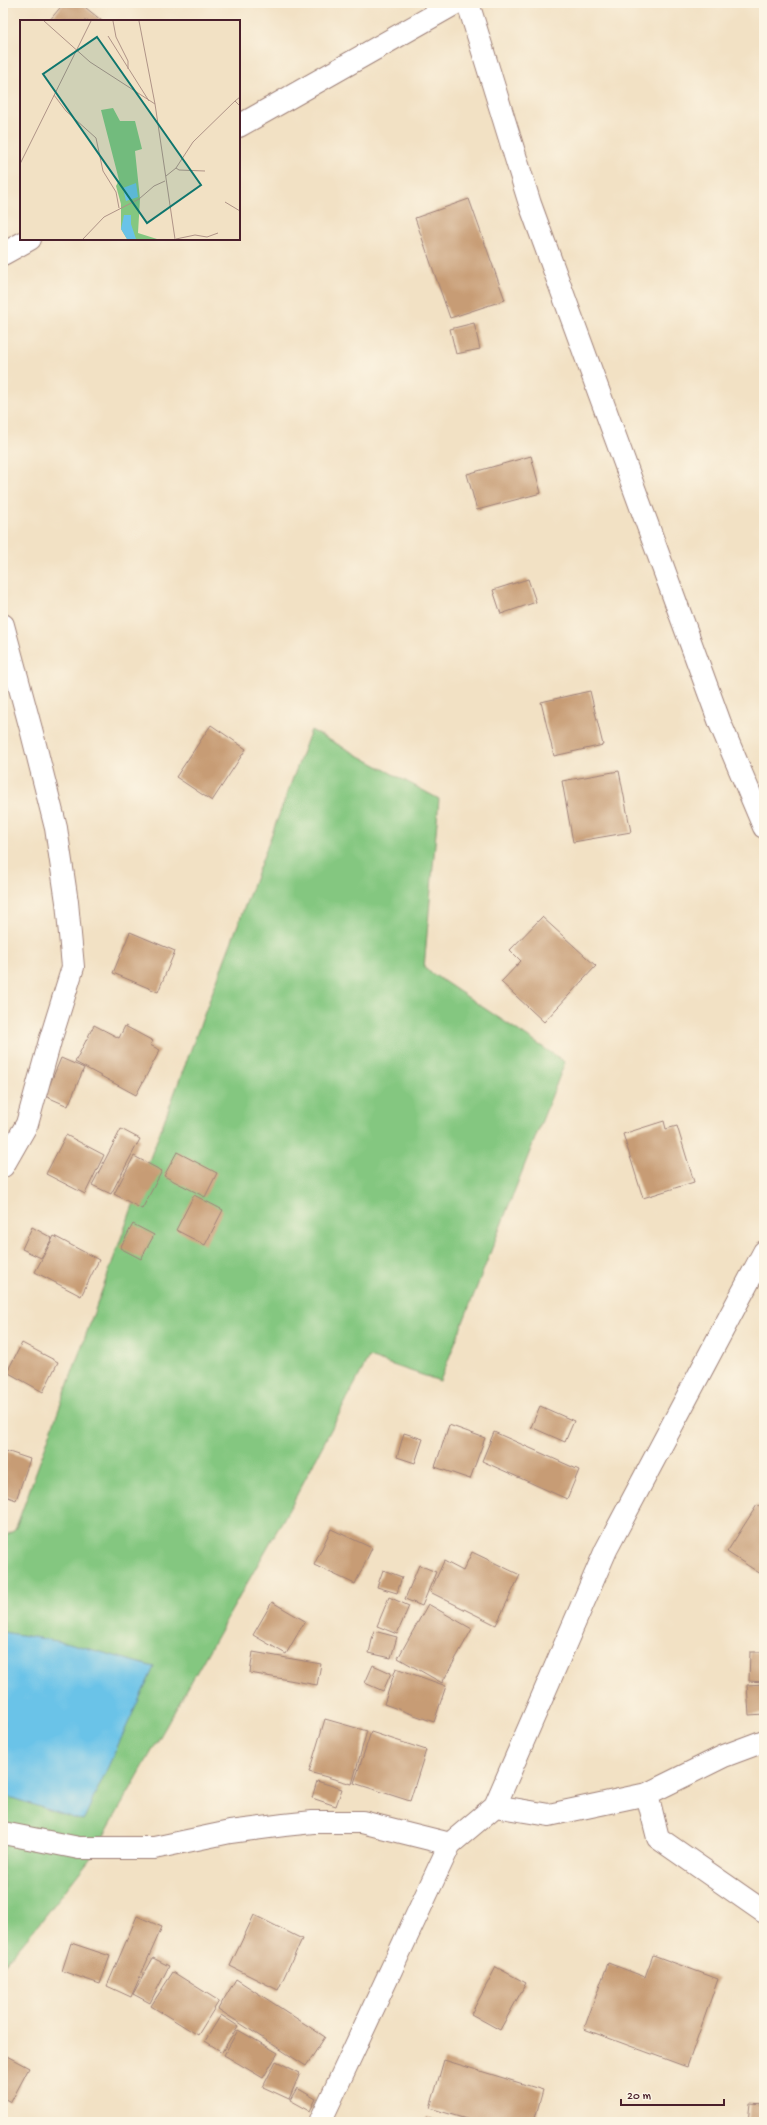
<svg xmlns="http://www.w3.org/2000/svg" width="767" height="2125" viewBox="0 0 767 2125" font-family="'Gochi Hand',sans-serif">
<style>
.green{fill:#84c780;stroke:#677356}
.water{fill:#6ac3e8;stroke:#5a718a}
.building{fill:#c79c75}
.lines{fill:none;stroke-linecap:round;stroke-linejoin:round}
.street-casing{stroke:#9e8078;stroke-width:24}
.street{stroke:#fff;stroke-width:22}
.inset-road{fill:none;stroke:#af9387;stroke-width:1}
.view{fill:#0f766e;fill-opacity:0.15;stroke:#0f766e;stroke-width:2}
.inset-edge{fill:none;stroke:#4a1f2b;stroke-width:2}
</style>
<rect width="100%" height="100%" fill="#fcf5e5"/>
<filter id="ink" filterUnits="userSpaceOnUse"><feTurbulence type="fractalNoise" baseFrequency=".025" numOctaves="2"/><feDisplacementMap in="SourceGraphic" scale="8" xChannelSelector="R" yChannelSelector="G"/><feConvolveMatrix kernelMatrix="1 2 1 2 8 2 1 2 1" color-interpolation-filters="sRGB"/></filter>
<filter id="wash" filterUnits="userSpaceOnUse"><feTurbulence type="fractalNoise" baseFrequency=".012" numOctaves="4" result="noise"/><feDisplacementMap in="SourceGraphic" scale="16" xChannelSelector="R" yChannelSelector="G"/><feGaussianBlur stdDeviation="0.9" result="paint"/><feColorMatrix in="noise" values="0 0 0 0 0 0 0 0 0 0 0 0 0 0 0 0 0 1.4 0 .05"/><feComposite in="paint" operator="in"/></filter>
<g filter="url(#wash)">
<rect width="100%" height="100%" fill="#f2e1c4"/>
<path class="green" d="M311,730L439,799L424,968L565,1062L440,1381L369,1357L292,1504L93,1855L42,1920L3,1966V1537L15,1530L149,1161Z"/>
<path class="water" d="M3,1632L69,1643L154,1667L83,1821L3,1795Z"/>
<g id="blocks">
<path class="building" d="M64,3H80L102,21H49Z
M469,199L505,300L450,318L415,218Z
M474,323L480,349L456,354L450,329Z
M531,456L541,493L477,510L467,474Z
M528,579L536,602L501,614L493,590Z
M590,691L603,745L554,756L541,702Z
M211,725L246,749L212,801L176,777Z
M619,771L631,832L573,842L562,781Z
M542,917L596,966L544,1022L501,982L521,961L510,950Z
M130,932L175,951L158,992L113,973Z
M94,1025L119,1038L125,1026L153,1041L150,1045L160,1050L136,1095L75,1062Z
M61,1058L84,1068L68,1106L45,1096Z
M664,1121L666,1129L677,1126L694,1182L643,1198L623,1134Z
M121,1129L140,1139L111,1194L92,1185Z
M66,1135L104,1155L85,1194L46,1174Z
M177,1152L217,1173L205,1197L164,1176Z
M134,1156L162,1171L142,1209L114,1194Z
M194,1195L223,1210L205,1245L176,1230Z
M133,1224L154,1235L141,1259L120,1248Z
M32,1227L52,1238L41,1258L22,1249Z
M54,1236L99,1260L81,1296L35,1272Z
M22,1343L58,1362L43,1392L7,1372Z
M540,1406L574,1421L565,1442L531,1427Z
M449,1425L485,1438L470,1479L435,1467Z
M494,1432L579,1470L567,1499L482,1461Z
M404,1433L423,1439L415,1463L397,1457Z
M3,1450L30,1459L16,1500L3,1495Z
M757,1505L764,1510V1576L727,1552Z
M331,1529L372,1548L355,1584L314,1565Z
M472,1552L520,1575L496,1625L430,1592L444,1561L463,1571Z
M419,1565L436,1572L422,1606L405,1599Z
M383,1570L402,1577L397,1593L377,1587Z
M389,1597L409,1606L397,1634L377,1626Z
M272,1602L305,1621L286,1654L253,1635Z
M428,1604L472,1629L442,1683L398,1658Z
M374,1631L397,1637L391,1658L369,1653Z
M253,1652L321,1664L317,1685L250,1673Z
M750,1652H764V1682L749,1681Z
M373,1665L391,1673L383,1691L365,1683Z
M396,1668L446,1686L434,1722L384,1704Z
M764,1684V1714L749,1715L747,1685Z
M325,1719L367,1731L352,1784L309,1772Z
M371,1732L426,1750L410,1801L354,1783Z
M317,1781L342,1789L336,1806L312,1798Z
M254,1915L302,1939L278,1990L230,1966Z
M137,1916L162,1927L131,1997L107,1986Z
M71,1943L110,1956L100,1984L62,1971Z
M653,1955L718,1979L687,2067L584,2029L608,1963L645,1977Z
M153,1958L169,1966L150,2003L133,1994Z
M496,1967L526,1983L500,2030L471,2014Z
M173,1972L219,2001L198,2035L151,2006Z
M236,1979L325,2037L306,2066L218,2009Z
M221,2015L238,2026L222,2052L205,2041Z
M238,2030L278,2053L263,2078L224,2055Z
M3,2054L29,2068L11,2102L3,2098Z
M444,2060L543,2090L534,2122H476L430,2108Z
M276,2061L300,2073L289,2099L263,2087Z
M297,2088L316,2099L310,2111L290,2100Z
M750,2103L764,2104V2122H748Z
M427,2117L441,2122H426Z"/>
</g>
</g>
<g filter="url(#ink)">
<use href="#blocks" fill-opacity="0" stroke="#9e8078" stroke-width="1"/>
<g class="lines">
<defs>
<path id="street" d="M468,3L530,204L720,723L764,827
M239,126L456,3
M3,254L30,239
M3,625L32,733L56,828L67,902L73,967L50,1041L27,1124L3,1166
M647,1794L658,1838L764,1912
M495,1806L549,1815L647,1794L724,1756L764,1741
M3,1833L79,1848H154L230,1832L284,1825L313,1822H362L450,1844
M320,2122L450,1844L495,1806L606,1550L764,1252"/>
</defs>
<use href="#street" class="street-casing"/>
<use href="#street" class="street"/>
</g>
</g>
<g transform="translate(20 20)">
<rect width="220" height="220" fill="#f2e1c4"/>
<path d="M93,88L100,101H115L122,129L115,131L120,179L118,213L137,219H107L101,209V184L96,166L99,160L81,90Z" fill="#84c780"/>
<path d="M116,163L118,177L106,181L103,168ZM104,195H111V204L116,219H107L101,209Z" fill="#6ac3e8"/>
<path class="inset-road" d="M24,1L70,42L135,84L155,219M93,1L96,17L108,41V49M119,1L135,84M88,16L129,81M34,75L46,91L76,118L83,151L96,172L99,188M220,77L215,81L220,86M0,144L71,1M156,148L159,150L185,151M146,156L156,148L173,122L215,81M205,182L220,191M63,219L84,197L119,179L134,166L145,161M156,219L175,215L187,217L198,213"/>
<path class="view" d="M77,17L181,165L127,203L23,54Z"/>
<rect width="220" height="220" class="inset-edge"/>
</g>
<rect width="767" height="2125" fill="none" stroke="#fcf5e5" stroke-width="16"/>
<path d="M621 2099v6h103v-6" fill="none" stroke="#4a1f2b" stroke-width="2"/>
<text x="627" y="2099" font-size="12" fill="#4a1f2b" stroke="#fcf5e5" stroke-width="3" paint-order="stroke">20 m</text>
</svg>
